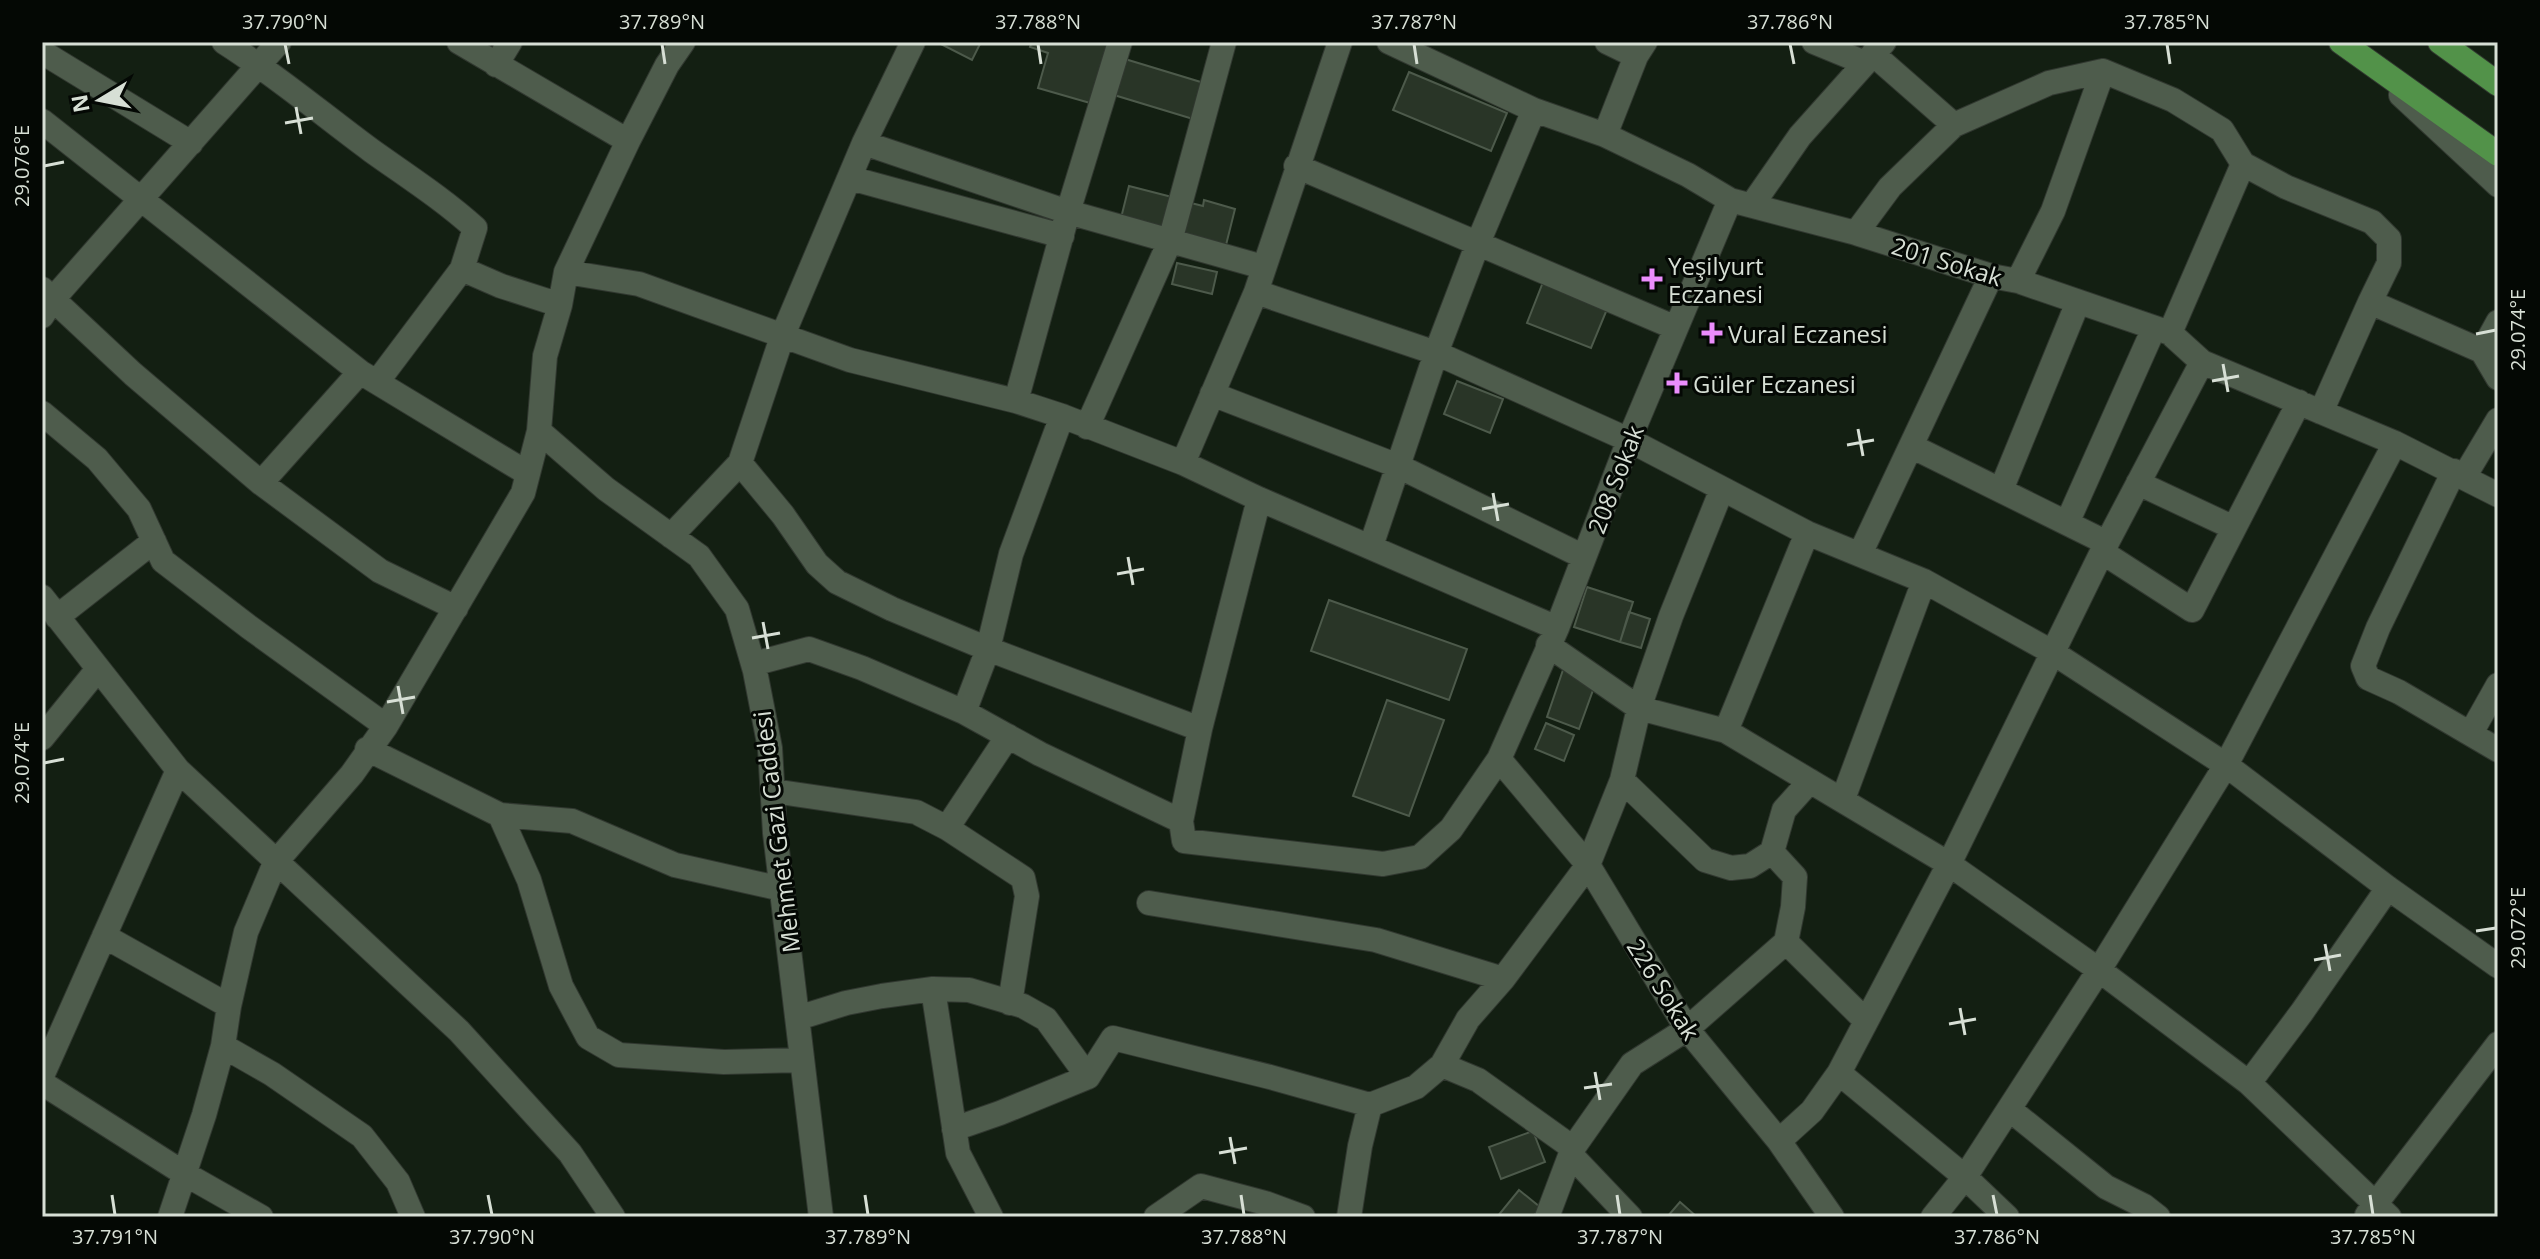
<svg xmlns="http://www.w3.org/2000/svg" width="2540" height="1259" viewBox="0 0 2540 1259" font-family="'Open Sans',sans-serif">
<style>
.building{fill:#293527;stroke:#4d5a4b;stroke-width:2}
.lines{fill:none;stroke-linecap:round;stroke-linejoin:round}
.minor-casing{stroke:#313830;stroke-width:26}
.major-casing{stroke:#313830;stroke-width:26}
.minor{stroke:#4e5c4c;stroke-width:24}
.major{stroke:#529249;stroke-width:24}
.ticks{fill:none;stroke:#d7dfd5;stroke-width:3}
.poi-dot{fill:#eb8dfc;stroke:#040804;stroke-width:3}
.labels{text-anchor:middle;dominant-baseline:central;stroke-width:6;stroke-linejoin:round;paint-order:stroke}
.street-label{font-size:24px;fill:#d7dfd5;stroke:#040804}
.poi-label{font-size:24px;fill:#d7dfd5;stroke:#040804;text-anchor:start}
.neatline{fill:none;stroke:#d7dfd5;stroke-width:3}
.ticks-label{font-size:20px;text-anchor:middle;fill:#d7dfd5}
</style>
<rect width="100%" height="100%" fill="#131f12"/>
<path class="building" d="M937,42H981L972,60Z
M1032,42H1108L1090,103L1038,88L1048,53L1030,47Z
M1125,59L1204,83L1193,119L1114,95Z
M1409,72L1507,113L1491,151L1393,110Z
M1129,186L1172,197L1164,229L1121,218Z
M1204,200L1235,209L1226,245L1183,234L1191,203L1203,206Z
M1177,263L1217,272L1212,294L1172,284Z
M1545,277L1610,302L1591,348L1527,323Z
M1457,381L1503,399L1490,433L1444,414Z
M1587,587L1633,602L1620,642L1574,627Z
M1329,600L1467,649L1449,700L1311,651Z
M1629,612L1650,619L1641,648L1620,642Z
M1564,667L1597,679L1579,729L1547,717Z
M1387,700L1444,720L1409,816L1353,796Z
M1546,723L1574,735L1564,761L1535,749Z
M1533,1131L1545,1162L1501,1179L1489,1147Z
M1519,1190L1540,1207L1533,1217H1497Z
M1680,1202L1697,1217H1667Z"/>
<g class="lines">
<defs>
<path id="minor" d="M224,42C276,75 323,115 372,151C407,176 443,199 475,228L462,269L501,286L560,305
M459,42L628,141
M1389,42L1534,110L1605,135L1688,175L1730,200L1856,233L1991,276L2018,281L2170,333L2202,362L2395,443L2498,495
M1607,42L1636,56
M1814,42L1865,63
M42,52L191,143
M1873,54L1954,125
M496,65L510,42
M2401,95L2498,185
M42,121L360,372L527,473
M1605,135L1636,56L1645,42
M864,143L1068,212L1263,267
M1296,166L1676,328
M850,178L1062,236
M1752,205L1800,136L1884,42
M1856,233L1890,187L1954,125L2049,83L2103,71L2173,100L2222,130L2243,164L2286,187L2372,222L2389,239V263L2370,302L2482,351L2498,378
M566,272L639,284L850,360L1016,401L1062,416L1183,463L1259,499L1557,628
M2018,281L2053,211L2103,71
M42,289L133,374L261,483L380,571L456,608
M1256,292L1436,353L1629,440L1807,533L1924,581L2052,652L2226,765L2388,888L2498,966
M42,316L53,299L279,42
M2170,333L2243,164
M2482,351L2498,322
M377,382L462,269
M1212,394L1398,466L1584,557
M1016,401L1068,212L1120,42
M2321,412L2370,302
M42,413L97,459L139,509L163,561L249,627L386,726
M1087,427L1170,241L1224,42
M539,431L606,489L699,556L737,609L755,671L770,748L775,833L821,1217
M1911,446L2107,543
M740,463L783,515L817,564L837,582L892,609L988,649L1200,729
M1183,463L1256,292L1340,42
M2454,471L2378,628L2363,666L2368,678L2399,692L2498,750
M2464,477L2498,420
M261,483L360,372
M2138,483L2234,528
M2001,490L2078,302
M1259,499L1200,729L1181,821L1184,841L1383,864L1420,857L1451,829L1499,759L1557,628L1629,440L1730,200
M2067,523L2154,328
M671,536L740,463L782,337L864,143L913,42
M1371,546L1436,353L1478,243L1534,110
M2102,552L2192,610L2299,402
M1860,554L1991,276
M42,597L178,770L459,1031L570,1153L613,1217
M57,617L154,541
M1548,645L1639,708L1726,731L1949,864L2099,970L2249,1083L2389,1217
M753,664L809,649L862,668L964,712L1040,754L1181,821
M964,712L988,649L1011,554L1062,416
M1726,731L1807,533
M2471,733L2498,685
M42,738L98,669
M367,749L500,815L572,821L675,865L782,889
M1499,759L1588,865L1687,1029L1779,1141L1832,1217
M1622,780L1705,860L1731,868L1750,866L1772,852
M773,791L916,812L947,828L1023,878L1027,896L1010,1003
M1843,799L1924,581
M500,815L529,880L561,986L588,1037L619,1055L724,1062L802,1060
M947,828L1008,736
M1149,903L1376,940L1503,979
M104,936L229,1006
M1786,942L1866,1021
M933,989L958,1153L991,1217
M798,1018L846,1003L882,996L933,989L969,990L1023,1006L1046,1019L1088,1077
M223,1046L272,1074L362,1136L398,1182L413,1217
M1442,1065L1478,1080L1573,1148
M1839,1073L1965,1177L2007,1217
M42,1076L178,770
M42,1083L185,1174L261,1217
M2249,1083L2302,1012L2388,888
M2009,1109L2106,1187L2144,1206L2158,1217
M954,1129L1000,1113L1088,1077L1113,1038L1270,1077L1370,1105
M1779,1141L1812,1111L1839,1073L1949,864L2102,552L2202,362
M1571,1155L1630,1217
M2367,1215L2498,1044
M170,1217L204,1115L223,1046L229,1006L246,932L275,863L352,774L386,726L523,493L539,431L545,356L560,305L566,272L628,141L667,65L683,42
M1156,1217L1201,1186L1265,1203L1303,1217
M1349,1217L1360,1146L1370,1105L1416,1087L1442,1065L1468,1019L1503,979L1588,865L1622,780L1639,708L1671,616L1722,489
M1547,1217L1573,1148L1632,1064L1687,1029L1786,942L1793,907L1795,877L1772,852L1784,810L1810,781
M1933,1217L1965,1177L2099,970L2226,765L2395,443"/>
<path id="major" d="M2341,42L2498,154
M2440,42L2498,84"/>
</defs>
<use href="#minor" class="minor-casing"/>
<use href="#major" class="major-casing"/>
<use href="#minor" class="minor"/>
<use href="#major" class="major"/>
</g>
<path class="ticks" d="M285,44L289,64M662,44L665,64M1038,44L1041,64M1414,44L1417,64M1790,44L1794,64M2167,44L2170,64M296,107L301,134M285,123L313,118M44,166L64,162M2476,334L2496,330M2223,364L2228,392M2212,381L2239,376M1858,429L1863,456M1847,445L1874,440M1493,493L1498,521M1482,509L1509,504M1128,557L1133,585M1117,574L1144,569M763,622L768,649M752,638L780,633M398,686L403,714M387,702L415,697M44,763L64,759M2476,931L2496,928M2325,944L2330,971M2314,960L2341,955M1960,1008L1965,1035M1949,1024L1976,1019M1595,1072L1600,1100M1584,1088L1612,1084M1230,1137L1235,1164M1219,1153L1247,1148M112,1195L115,1215M488,1195L492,1215M865,1195L868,1215M1241,1195L1244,1215M1617,1195L1620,1215M1993,1195L1997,1215M2370,1195L2373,1215"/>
<g class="poi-dot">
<path d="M1648 267h8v8h8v8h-8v8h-8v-8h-8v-8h8z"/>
<path d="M1708 321h8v8h8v8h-8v8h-8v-8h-8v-8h8z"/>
<path d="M1673 371h8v8h8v8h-8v8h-8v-8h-8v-8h8z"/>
</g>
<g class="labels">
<g class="street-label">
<text transform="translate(1947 261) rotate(17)">201 Sokak</text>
<text transform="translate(1615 479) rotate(-69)">208 Sokak</text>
<text transform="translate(776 832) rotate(-97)">Mehmet Gazi Caddesi</text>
<text transform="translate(1664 989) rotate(58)">226 Sokak</text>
</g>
<g class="poi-label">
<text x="1668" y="265">Yeşilyurt<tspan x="1668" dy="28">Eczanesi</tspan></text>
<text x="1728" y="333">Vural Eczanesi</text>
<text x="1693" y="383">Güler Eczanesi</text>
</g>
</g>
<rect width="2540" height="1259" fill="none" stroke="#040804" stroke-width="88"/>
<g transform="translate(100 100) rotate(260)" stroke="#040804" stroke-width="6" paint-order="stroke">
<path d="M0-6L14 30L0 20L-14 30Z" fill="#d7dfd5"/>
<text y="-12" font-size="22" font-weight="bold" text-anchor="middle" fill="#d7dfd5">N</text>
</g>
<rect x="44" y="44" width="2452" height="1171" class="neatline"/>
<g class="ticks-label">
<text x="285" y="29">37.790°N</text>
<text x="662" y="29">37.789°N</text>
<text x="1038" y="29">37.788°N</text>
<text x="1414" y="29">37.787°N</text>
<text x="1790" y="29">37.786°N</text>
<text x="2167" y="29">37.785°N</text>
<text transform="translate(22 166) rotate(-90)" y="7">29.076°E</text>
<text transform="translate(2518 330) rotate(-90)" y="7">29.074°E</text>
<text transform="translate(22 763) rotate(-90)" y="7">29.074°E</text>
<text transform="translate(2518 928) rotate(-90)" y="7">29.072°E</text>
<text x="115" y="1244">37.791°N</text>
<text x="492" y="1244">37.790°N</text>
<text x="868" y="1244">37.789°N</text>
<text x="1244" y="1244">37.788°N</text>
<text x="1620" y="1244">37.787°N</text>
<text x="1997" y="1244">37.786°N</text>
<text x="2373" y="1244">37.785°N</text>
</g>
</svg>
